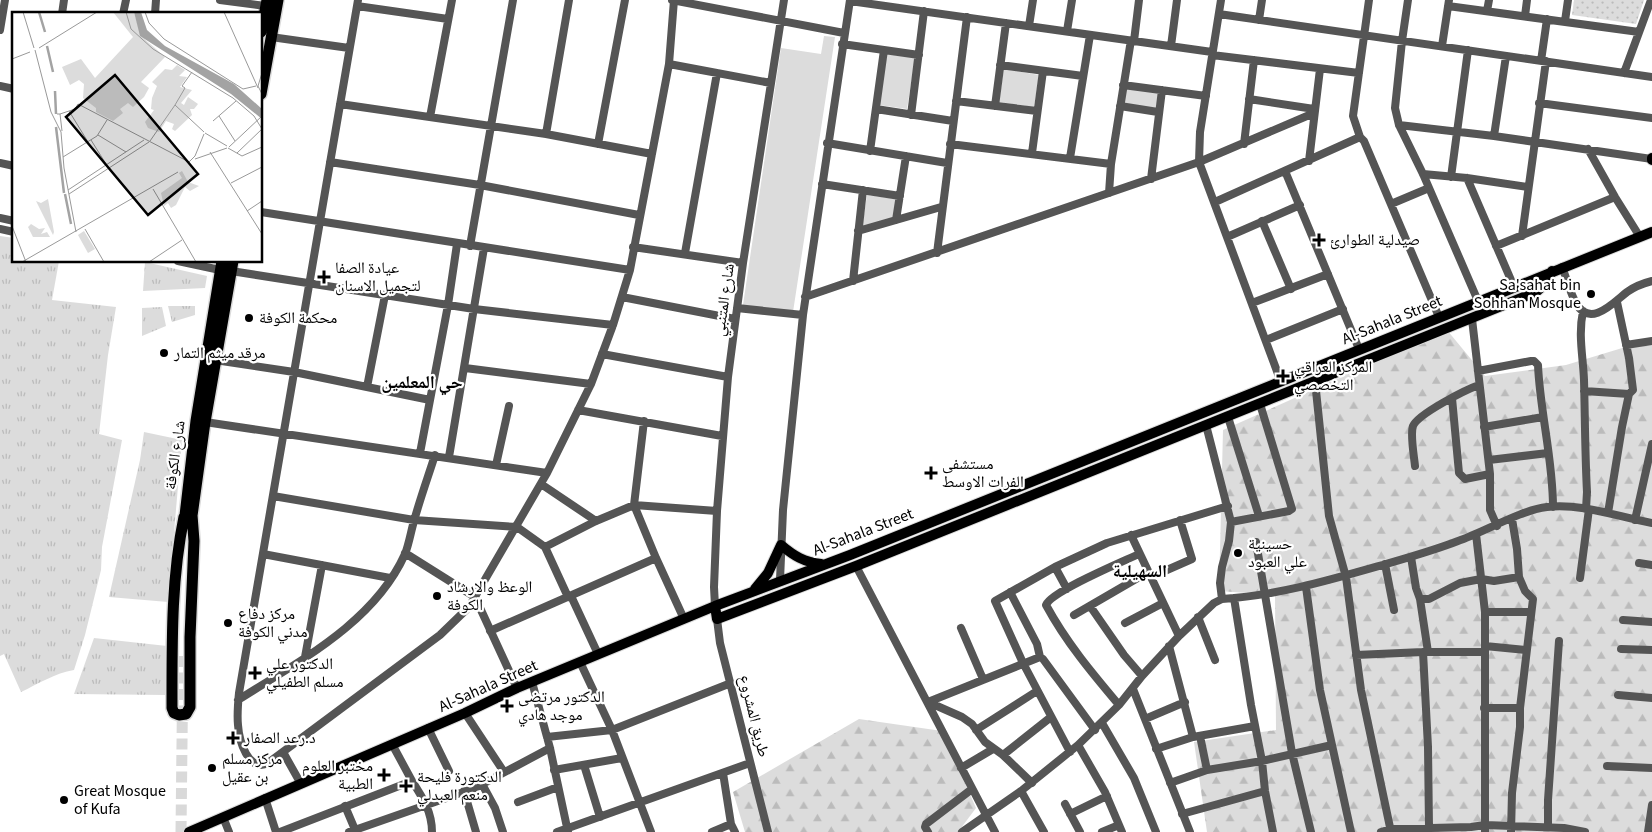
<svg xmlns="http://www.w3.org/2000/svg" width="1652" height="832" viewBox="0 0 1652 832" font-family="'Source Sans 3','Noto Naskh Arabic',sans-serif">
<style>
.grass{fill:url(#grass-tufts)}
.forest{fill:url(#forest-firs)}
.park{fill:#dcdcdc}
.garden{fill:url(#garden-dots)}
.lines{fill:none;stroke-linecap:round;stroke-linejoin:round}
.highway-tunnel{stroke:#d9d9d9;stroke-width:11;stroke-dasharray:11 5.5;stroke-linecap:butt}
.major-casing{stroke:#dbdbdb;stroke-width:12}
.highway-casing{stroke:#dbdbdb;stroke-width:14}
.minor{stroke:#555;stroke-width:8}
.major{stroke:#000;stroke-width:10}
.highway{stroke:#000;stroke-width:11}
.poi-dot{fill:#000;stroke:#fff;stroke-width:2}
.labels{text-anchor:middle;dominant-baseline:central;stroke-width:4.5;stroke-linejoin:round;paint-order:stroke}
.poi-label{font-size:16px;fill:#000;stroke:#fff;text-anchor:start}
.street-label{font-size:16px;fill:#000;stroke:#fff}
.neighbourhood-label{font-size:18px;font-weight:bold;fill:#000;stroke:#fff}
.inset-river{fill:none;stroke:#a3a3a3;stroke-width:2.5}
.inset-road{fill:none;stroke:#999;stroke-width:1}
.view{fill:#000;fill-opacity:0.15;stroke:#000;stroke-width:2.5}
.inset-edge{fill:none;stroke:#000;stroke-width:2.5}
</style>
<defs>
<pattern id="grass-tufts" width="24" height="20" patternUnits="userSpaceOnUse" patternTransform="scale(1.25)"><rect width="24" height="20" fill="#dcdcdc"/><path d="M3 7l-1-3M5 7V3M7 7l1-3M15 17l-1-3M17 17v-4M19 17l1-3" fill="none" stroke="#bbb"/></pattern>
<pattern id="forest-firs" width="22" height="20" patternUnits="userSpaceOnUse" patternTransform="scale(1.25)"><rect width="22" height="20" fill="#dcdcdc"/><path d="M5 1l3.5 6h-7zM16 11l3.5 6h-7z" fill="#bbb"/></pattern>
<pattern id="garden-dots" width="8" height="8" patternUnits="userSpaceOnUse" patternTransform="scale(1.25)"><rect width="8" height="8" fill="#dcdcdc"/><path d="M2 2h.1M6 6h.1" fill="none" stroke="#bbb" stroke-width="1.8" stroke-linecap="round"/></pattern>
</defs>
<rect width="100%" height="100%" fill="#fff"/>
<path class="grass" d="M0,236L14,238V261H59L52,300L116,307L108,355L99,434L122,440L102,547L101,570L85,635L74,670C55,673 38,684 21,692L4,654L0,656Z
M145,262L207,276L205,288L143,291Z
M168,306H195V315L172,322Z
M162,307L166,326L142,336V308Z
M144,432L182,440L168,602L109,597L140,460Z
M94,638L167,646L165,695L74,694Z"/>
<path class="forest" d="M1447,330L1485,376L1566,365L1652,339V832H1207L1194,742L1276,730L1275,595L1219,591L1223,430Z
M859,719L942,731L976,808L958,832H745L733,792Z"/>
<path class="park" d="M824,36L835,37L793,312L743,305L781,48L821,54Z
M887,54L915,58L907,109L879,105Z
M1004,69L1039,75L1034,107L999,102Z
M1126,87L1159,92L1156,109L1123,104Z
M867,195L896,199L893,218L862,228Z"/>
<path class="garden" d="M1574,0H1644L1636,24L1572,15Z"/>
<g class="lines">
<path class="highway-tunnel" d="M181,832L183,654"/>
<defs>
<path id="major" d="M1652,158V160
M755,589L768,573L781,545C794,556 804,562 821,564
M715,606L717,619L856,566L1536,292L1546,283L1552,271
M189,832L465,713L517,688L715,606L850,555L1652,232"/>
<path id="highway" d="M261,32L267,0
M261,94L278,0
M184,517C171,579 172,644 172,708L174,713L179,715L186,714L190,707V637L194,541L192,515
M191,523L205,422L233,261
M184,524L196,421L222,261"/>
</defs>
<use href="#major" class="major-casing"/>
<use href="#highway" class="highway-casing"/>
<path class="minor" d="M220,0L265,6
M358,0L239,693C238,703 237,715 238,725C239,740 248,773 268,763L440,635L469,607L547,473L591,384L613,325L630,270L669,64L674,0
M672,0L844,33
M1221,0L1200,132L1199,162L1281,382
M1369,0L1353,116L1360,137L1364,141L1439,317
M1408,0L1402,41L1395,108L1399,125L1423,174L1478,301
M850,1L1212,52
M357,6L448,19
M1448,6L1639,32
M1487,11L1489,0
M62,14L64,0
M123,14L126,0
M155,14L156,0
M1219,14L1652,77
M1525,16L1527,0
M1259,20L1262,0
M1565,21L1568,0
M1029,26L1033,0
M0,30L5,0
M1067,31L1072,0
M271,37L349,48
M1134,41L1139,0
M842,44L919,55
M1171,46L1177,0
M1442,46L1449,0
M1212,55L1359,73
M1541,61L1547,19
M669,64L771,83
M1000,65L1083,76
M1624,73L1651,0
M1123,85L1206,96
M0,86L14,89
M1249,99L1314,109
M956,101L1037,111
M1539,103L1652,118
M340,104L546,134L652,154
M995,106L1006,23
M1120,106L1158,112
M876,109L953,121
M911,115L924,11
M430,117L452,0
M1399,125L1494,136L1652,159
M546,134L569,0
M1494,136L1506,56
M827,143L947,163
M598,144L625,0
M950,144L1111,164
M1244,144L1254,60
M1588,149L1615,197L1640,237
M870,151L884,50
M1032,153L1043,71
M1070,158L1090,35
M1309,161L1320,69
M330,162L480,185L639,215
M0,163L14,166
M1285,171L1359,349
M1423,174L1467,178L1528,187
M1451,177L1468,50
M1467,178L1514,287
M1151,179L1162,90
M822,184L900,196
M1109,193L1111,164L1131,40
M1215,202L1360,137
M1391,204L1429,188
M261,212L630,270
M0,218L14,221
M896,220L906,156
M1262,221L1291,289
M0,229L14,232
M858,231L941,207
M1522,236L1546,61
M1227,237L1300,205
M470,246L513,0
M1496,246L1615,197
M633,247L743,263
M685,253L717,73
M937,253L967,17
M178,261L220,270
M1562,267C1567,279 1570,293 1576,303C1590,329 1614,302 1627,292C1634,287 1644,283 1652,281
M231,271L474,309L613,325
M853,281L863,190
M622,297L735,319
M805,297L1199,162L1314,113
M1252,303L1328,274
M737,308L803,315
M1583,311C1578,335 1583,356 1584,380C1585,417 1585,455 1587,492L1586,509
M1472,319L1490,474V510L1497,526
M1266,340L1343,309
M1626,345L1652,341
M602,354L728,377
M215,360L294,372L430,400
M465,368L591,384
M1478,371L1531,361H1534L1538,365C1540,412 1553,459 1553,507
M1315,381L1329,516L1346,577L1361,690L1391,832
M367,387L385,295
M1584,391L1629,394
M1452,398L1459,473L1465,479L1490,474
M578,410L722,436
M1228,417L1259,516
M644,421L634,505L656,558L684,619
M205,422L547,473
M1206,425L1231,522L1229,541L1222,567L1220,583L1222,599
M1484,427L1543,417
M420,453L448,305L457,244
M449,457L484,248
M1489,460L1548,453
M496,465L509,406
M1415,466C1414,456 1410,434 1413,426C1418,414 1465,390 1479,385
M541,484L596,521
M273,496L414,520L517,527L545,547L568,597
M1608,513L1622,427L1629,394L1633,390L1629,358L1617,302
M1635,520L1652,444
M1231,522L1289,511L1292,509L1260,404
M1476,534L1485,612V832
M1131,535L1179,636
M1256,542L1292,753L1311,832
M545,547L596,521L634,505L717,511
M405,553L475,597L517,688
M263,554L390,578
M1411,557L1416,588L1420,599H1429L1460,583L1481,579L1494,581L1519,577L1517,549L1512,519
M1639,563L1652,565
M1385,564L1394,610
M856,566L995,832
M1055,567L1067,589
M1151,577L1192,559L1180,520
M1580,578L1589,509
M780,580L783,510L803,315L850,0
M1306,587L1320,690L1351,832
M1010,592L1037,644L1040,657L1043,659L1095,730
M571,596L598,654
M1234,598L1251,705L1262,761L1265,791L1273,832
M1420,599L1428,652
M715,606L714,587L717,511L728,377L743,263L784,0
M1090,606L1124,655L1142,676
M1485,612H1531
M1074,615L1148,572
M1198,617L1215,660
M717,619L720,643L768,832
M1623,620L1652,622
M1125,623L1163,603
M961,628L983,679
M490,631L656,558
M1169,646L1193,737
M1485,646L1526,650
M1621,649L1652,650
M1423,652L1428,747L1429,827
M1356,655L1423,652H1484
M305,657L322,565
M580,662L612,730L651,832
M532,682L550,748L568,832
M1133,689L1190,832
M1618,695L1652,698
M238,700C299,661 374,623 405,554C409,544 411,531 414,521C420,499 428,477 435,455
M928,702L962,717L972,724L985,742L1003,755L1032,783
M928,702L1040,657
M1119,705C1092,673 1066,642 1046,605C1052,591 1122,562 1139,554
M1484,708H1520
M465,713L504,772
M1145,719L1185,702
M1102,723L1134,778L1156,832
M428,728L449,771
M976,730L1037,691
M1200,736L1207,770
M547,737L612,730L731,683
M392,744L412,781
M1078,745L1105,792L1122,832
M1156,749L1193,737L1255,726
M283,752L301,784
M1070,752L1023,663L995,601L1055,567L1107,543L1228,506
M1003,755L1051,717
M584,765L600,817
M1607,766L1652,768
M961,768L993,749
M554,770L622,758
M723,773L731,824
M1170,783L1207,770L1262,761L1332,745
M482,784L495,808L503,832
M464,791L476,832
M1021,791L1044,832
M265,798L276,832
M518,802L558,787
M1065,804L1080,832
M345,806L356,832
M1070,814L1107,796
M1182,814L1265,791
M223,817L229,832
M1548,827V800L1559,641
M280,832L412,781C423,798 432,812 432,832
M349,832L475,788L550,748
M557,832L750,763
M712,832L731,824L735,832
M928,832L925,827L926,824L972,789
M962,832L1021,791L1078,745L1119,705L1142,676L1179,636L1214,603L1222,599C1280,595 1330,580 1386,564C1410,557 1435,550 1458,541C1484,532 1521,510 1547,507C1582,503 1618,517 1652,523
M1102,832L1119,825
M1381,832L1391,829L1471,827L1485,825L1564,828L1585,832
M1511,832L1512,793L1520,727V708L1533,599L1525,591L1519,577
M1648,832L1652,805"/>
<use href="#major" class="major"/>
<use href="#highway" class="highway"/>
</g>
<g class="poi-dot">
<path d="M1316.5 232.5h5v5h5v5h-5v5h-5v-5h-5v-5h5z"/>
<path d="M321.5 269.5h5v5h5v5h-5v5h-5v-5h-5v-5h5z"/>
<circle cx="1591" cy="294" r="5"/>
<circle cx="249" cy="318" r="5"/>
<circle cx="164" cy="353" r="5"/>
<path d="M1280.5 368.5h5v5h5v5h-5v5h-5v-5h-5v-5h5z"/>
<path d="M928.5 465.5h5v5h5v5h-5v5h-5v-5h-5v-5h5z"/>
<circle cx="1238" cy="553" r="5"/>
<circle cx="437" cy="596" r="5"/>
<circle cx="228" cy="623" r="5"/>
<path d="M252.5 665.5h5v5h5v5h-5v5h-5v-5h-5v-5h5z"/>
<path d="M504.5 698.5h5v5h5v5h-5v5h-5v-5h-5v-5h5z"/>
<path d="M230.5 730.5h5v5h5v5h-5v5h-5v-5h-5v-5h5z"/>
<circle cx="212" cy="768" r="5"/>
<path d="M381.5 767.5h5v5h5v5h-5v5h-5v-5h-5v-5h5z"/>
<path d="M403.5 778.5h5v5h5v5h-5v5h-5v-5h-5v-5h5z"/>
<circle cx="64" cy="800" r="5"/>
</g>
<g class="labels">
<g class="poi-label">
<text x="1330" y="240">صيدلية الطوارئ</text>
<text x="335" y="268">عيادة الصفا<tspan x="335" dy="18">لتجميل الاسنان</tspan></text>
<text x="1581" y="285" text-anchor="end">Sa'sahat bin<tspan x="1581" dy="18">Sohhan Mosque</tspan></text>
<text x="259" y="318">محكمة الكوفة</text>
<text x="174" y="353">مرقد ميثم التمار</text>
<text x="1294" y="367">المركز العراقي<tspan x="1294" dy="18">التخصصي</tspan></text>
<text x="942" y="464">مستشفى<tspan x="942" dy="18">الفرات الاوسط</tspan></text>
<text x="1248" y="544">حسينية<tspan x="1248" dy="18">علي العبود</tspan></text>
<text x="447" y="587">الوعظ والارشاد<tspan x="447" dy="18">الكوفة</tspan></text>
<text x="238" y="614">مركز دفاع<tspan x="238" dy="18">مدني الكوفة</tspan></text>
<text x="266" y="664">الدكتور علي<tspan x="266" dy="18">مسلم الطفيلي</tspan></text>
<text x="518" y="697">الدكتور مرتضى<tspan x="518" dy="18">موجد هادي</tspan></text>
<text x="244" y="738">د.رعد الصفار</text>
<text x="222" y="759">مركز مسلم<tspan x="222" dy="18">بن عقيل</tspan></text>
<text x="373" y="766" text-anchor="end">مختبر العلوم<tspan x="373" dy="18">الطبية</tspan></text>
<text x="417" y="777">الدكتورة فليحة<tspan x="417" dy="18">منعم العبدلي</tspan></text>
<text x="74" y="791">Great Mosque<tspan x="74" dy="18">of Kufa</tspan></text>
</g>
<g class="street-label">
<text transform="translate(724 300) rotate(-82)">شارع المتنبي</text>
<text transform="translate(1392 320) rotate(-22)">Al-Sahala Street</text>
<text transform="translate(175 455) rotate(-82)">شارع الكوفة</text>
<text transform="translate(863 532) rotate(-21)">Al-Sahala Street</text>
<text transform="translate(488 686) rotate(-24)">Al-Sahala Street</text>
<text transform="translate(754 716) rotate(76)">طريق المشروع</text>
</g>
<g class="neighbourhood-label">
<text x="422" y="382">حي المعلمين</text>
<text x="1140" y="571">السهيلية</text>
</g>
</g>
<g transform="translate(12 12)">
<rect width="250" height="250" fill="#fff"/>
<path d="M170,159L176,170L187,174L178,179L173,175L164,193L159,196L156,191L152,194L149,181L170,166L167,161Z" fill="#dcdcdc"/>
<path d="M101,0H122L129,24L153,45L129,70L137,76L132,85L121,95L116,91L108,97L111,101L101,109L84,100V96L71,86L72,72L67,68L58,73L50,55L69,47L83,66L121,25ZM165,53L173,58L167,64L175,65L168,75L180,78L169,91L172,93L176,85L186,92L182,97H178L180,103L163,119L160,117L162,112L154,109L147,120L136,116L133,110L142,98L139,97L140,86L145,74L140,70L153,57L160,58Z" fill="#dcdcdc"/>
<path d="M19,212L27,217L33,216L29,222L35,220L38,225H21L16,215ZM72,219L83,237L76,241L66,223Z" fill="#dcdcdc"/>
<path d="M36,187L42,220L41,223L24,189L29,191Z" fill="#dcdcdc"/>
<path d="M122,0H129L135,18L153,34L222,72L250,97V107L219,82L128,24Z" fill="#a3a3a3"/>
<path class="inset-river" d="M27,0L33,20M35,34L41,60M43,79L44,102M44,115L52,181M53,182L59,212"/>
<path class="inset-road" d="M11,0L22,36M114,0L119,17L141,37L221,86L242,104L250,117M133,0L137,11L152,27L231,77L244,74M212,0L246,76M27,36L85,0M23,38L39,100L49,120L52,156L64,220M0,47L18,40M250,61L246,74L250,82M163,93L192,120M57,99L76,130M45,102H48L50,119M48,102L63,97L66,92L177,150M207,104L223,129M201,109L224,89M193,121L215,134M86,123L114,140M79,128L94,152M138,129L163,93L173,76L170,74L180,60M217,135L250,104M216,136L230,144L250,135M198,140L250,222M225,141L250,117M51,145L85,124L95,108M183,147L215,136M177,150L183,144L192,122M219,171L250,155M141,177L170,226M56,178L132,128M57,182L137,130M235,199L250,189M0,214L14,250M73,217L92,250M170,226L184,250M10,250L166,160M137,250L170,228"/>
<path class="view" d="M103,63L186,162L136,203L54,105Z"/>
<rect width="250" height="250" class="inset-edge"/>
</g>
</svg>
